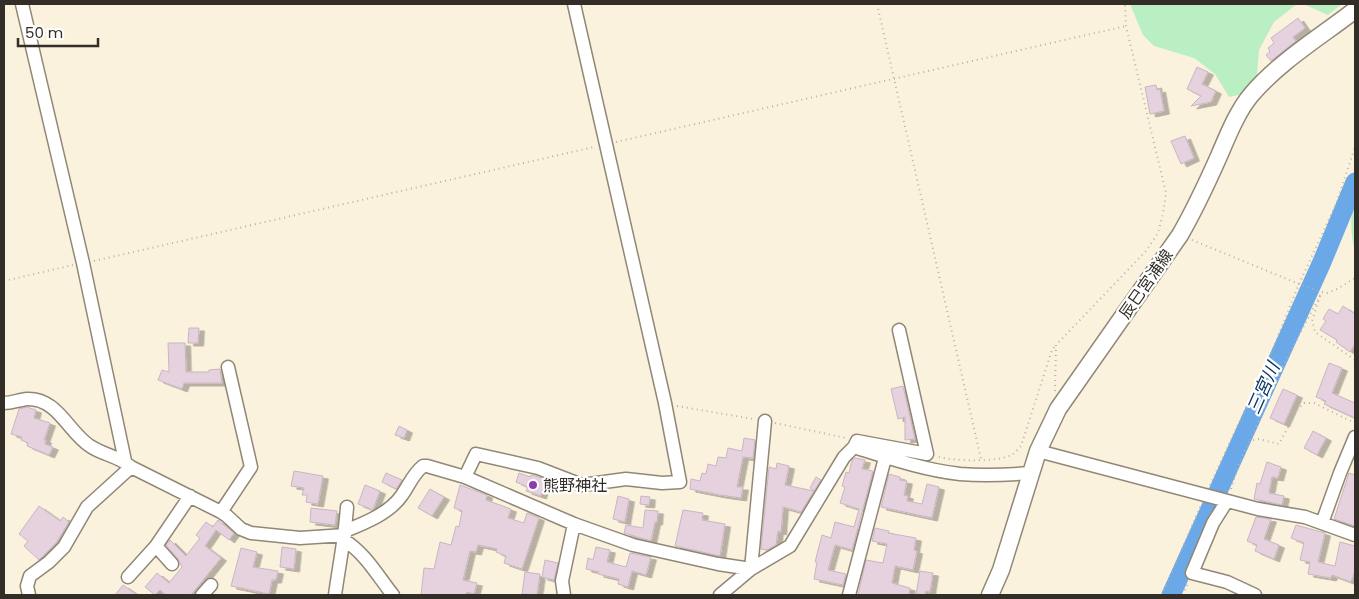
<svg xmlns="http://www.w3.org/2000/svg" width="1359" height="599" viewBox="0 0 1359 599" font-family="Poppins,'Noto Sans JP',sans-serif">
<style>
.green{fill:#b9efc2}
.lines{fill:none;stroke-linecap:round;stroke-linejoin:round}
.river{stroke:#6aa8e8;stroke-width:19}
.building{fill:#e6d2df;stroke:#c9b5c2;filter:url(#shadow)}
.minor-casing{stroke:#908776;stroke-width:15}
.major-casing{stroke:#908776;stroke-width:19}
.path{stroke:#bab2a2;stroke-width:2;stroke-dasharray:1 4;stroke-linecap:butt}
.minor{stroke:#fff;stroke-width:12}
.major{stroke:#fff;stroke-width:16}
.poi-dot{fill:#8b3dae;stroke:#fff;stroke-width:2}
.labels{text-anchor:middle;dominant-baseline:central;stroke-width:4.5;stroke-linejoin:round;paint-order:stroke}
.street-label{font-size:16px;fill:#322e27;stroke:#fff}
.poi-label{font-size:16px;fill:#322e27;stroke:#fff;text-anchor:start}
.water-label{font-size:18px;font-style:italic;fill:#0c3962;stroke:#fff}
</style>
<defs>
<filter id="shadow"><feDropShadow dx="5.5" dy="3" stdDeviation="0" flood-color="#0004"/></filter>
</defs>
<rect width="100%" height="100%" fill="#fbf2de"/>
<path class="green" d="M1130,4H1297L1274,22L1259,50L1257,75L1243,94L1229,97L1215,74L1194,58L1154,46L1143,35Z
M1303,4H1342L1328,15Z
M1355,199V252C1351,236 1349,214 1355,199Z"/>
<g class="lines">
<path class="river" d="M1171,595L1322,262L1355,182"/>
</g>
<path class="building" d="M1298,18L1305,28L1293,37L1296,41L1271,61L1266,55L1270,52L1268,48L1274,43L1271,38Z
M1197,67L1208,72L1202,84L1216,91L1211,102L1191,106L1201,96L1187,89Z
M1156,85L1157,90L1160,89L1164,111L1150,114L1145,87Z
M1185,136L1194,158L1181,164L1171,141Z
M1343,306L1355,314V344L1350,352L1336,342L1337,340L1320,330L1326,321L1323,319L1329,309L1338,314Z
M189,328H199L198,343H188Z
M168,343H185L186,372H209V370L220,369L222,383H184L182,389L158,380L162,370L169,372Z
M1329,363L1342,368L1332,393L1355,403V418L1324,404L1326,401L1316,397Z
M903,386L915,439L905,440V417L898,419L891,389Z
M1283,389L1297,395L1284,424L1270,418Z
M27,407L36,410L34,418L50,423L44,440H46L45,444L53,447L49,455L27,446L28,443L21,440L22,437L11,434L19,409Z
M399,426L407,430L404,438L395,435Z
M1313,431L1326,438L1317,455L1304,448Z
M744,438L755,440L753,458L743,457L737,487H743L741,498L720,495L690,489L691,479L700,481L702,473L706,474L708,464L716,466L718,457L726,458L728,448L742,451Z
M855,458L865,460L862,469L873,471L852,550L835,545L828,570L846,574L843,585L814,579L817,562H815L822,535L831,538L835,522L854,527L859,509L840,503L845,487L842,486L846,472L849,473L852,460Z
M1267,462L1281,467L1278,478L1272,477L1269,493L1284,496L1282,505L1254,499L1257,483L1260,484Z
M777,463L789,466L785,485L814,491L801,512L783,507L781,532L778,531L776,545L767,550L761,549L769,467L776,469Z
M294,471L323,476L318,504L306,502L307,495H302L304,488L291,486Z
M386,473L402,480L396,489L382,482Z
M519,473L530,477L531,475L536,476L546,480L541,496L526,491L528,487L516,482Z
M1349,473L1355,475V526L1334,519Z
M889,474L900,477V480L907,481L904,495L908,496L907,501L922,504L927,484L939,487L932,518L881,507Z
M816,477L821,480L814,491L810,488Z
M365,485L380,491L373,510L358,504Z
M460,485L487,495L486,500L511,509L508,518L524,523L527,513L539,518L522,569L504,563L506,556L496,552L497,549L478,545L476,552L470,551L463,580L477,583L474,594L467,592L466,595H421L424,568L434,569L440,542L451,545L456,526L459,527L462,511L454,508Z
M430,489L444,497L432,516L418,508Z
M618,496L629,499L625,522L613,519Z
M641,496L650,497L649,505L640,504Z
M39,506L60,521L63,517L69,522L56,543L39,560L24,546L28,541L19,534Z
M311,508L337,511L335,525L310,522Z
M645,510L658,511L657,522H655L651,541L624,533L626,525L643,528Z
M683,510L703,513L702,520L725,524L720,556L675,546Z
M1256,517L1271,519L1264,539L1279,545L1274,559L1255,551L1257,545L1247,541Z
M218,520L234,533L229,540L216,530L205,546L221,558L191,595H166L160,590L155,595L145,587L157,573L169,583L182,567L178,559L166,545L170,540L186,556L200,538L196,535L206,522L213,527Z
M1296,525L1325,533L1318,562L1335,566L1340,542L1355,546V571L1351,582L1332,575L1331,578L1308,574L1310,562L1300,560L1304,543L1291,538Z
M875,528L889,531L888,533L916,538L914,550L917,551L913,570L895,566L892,583L910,588L909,595H858L866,560L883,563L887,544L872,541Z
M282,547L296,549L294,569L280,567Z
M596,547L610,550L607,562L626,567L630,553L651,557L646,575L632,571L628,587L618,584L619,579L598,574L599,572L586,569L588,558L593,560Z
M241,548L257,552L253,567L278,571L276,580H272L269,594L231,586Z
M545,560L558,563L554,580L542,577Z
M920,571L933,573L930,592L926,591L925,595L916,594Z
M525,572L540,574L537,595L522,594Z
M123,585L137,595H115Z"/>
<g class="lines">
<defs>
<path id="minor" d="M22,4L83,263L125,461
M4,403C11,403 19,400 27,399C58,398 68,432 90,446C103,455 119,456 131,467L221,512L227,516L241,529L251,533L300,538L345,535
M854,447C889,458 924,470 960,474C984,476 1007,475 1030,473
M1038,451L1258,509L1305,517L1355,535
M465,477L476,454L538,468L582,485L626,479L662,483L680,482L665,403L574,4
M1227,501L1213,523L1192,573L1227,582L1255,595
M221,512L251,467L228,367
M1322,523L1340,473L1355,437
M345,531C365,523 390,513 402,495C409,485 413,474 423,466H427L465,477L574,524L633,545L718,564L751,569
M344,540C366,554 377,575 393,595
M156,546L172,564
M751,569L765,421
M128,577L156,546L190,496
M29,595L27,586L30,576L49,562L64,547L87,507L131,467
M202,595L211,585
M335,595C339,566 345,537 347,507
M564,595L562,581L574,524
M720,595L751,569L790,546L844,457L854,447L857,441L927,454L899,330
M849,595L885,458"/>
<path id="major" d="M990,595L1001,570L1038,451L1058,409L1180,235C1195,209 1207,183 1219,156C1228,135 1237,112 1251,95C1280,61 1320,37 1355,10"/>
</defs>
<use href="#minor" class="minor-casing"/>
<use href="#major" class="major-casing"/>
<path class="path" d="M877,4L981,459
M616,142L1126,26
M1192,240L1299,284L1322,292L1327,293L1337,289L1355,278
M94,261L594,147
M4,281L73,265
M1320,296L1312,321L1315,332L1355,360
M1055,391L1056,345L1146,251L1158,233L1163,214L1166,193L1126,26L1125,4
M677,406L753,419
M775,423L846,438
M1250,440L1286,360L1322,292
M939,457C954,461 999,463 1013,454C1016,452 1019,448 1021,446L1052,350L1055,346
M1210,485L1269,358L1299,284L1336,204L1355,147
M1231,489L1241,458L1250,441L1259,439L1279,444L1297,410L1304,403H1314L1355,423
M1162,595L1201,505
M1183,595L1188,583"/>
<use href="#minor" class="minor"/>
<use href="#major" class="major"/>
</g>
<circle class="poi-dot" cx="533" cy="485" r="5"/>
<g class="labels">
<g class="street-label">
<text transform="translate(1146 284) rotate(-55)">辰巳宮浦線</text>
</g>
<g class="poi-label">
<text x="543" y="485">熊野神社</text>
</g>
<g class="water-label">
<text transform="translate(1263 388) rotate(-66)">三宮川</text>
</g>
</g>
<rect width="1359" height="599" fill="none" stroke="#322e27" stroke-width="10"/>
<path d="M18 38v8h80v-8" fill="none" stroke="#322e27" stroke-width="2.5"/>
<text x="25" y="38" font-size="15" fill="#322e27" stroke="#ffffff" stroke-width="4" paint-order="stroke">50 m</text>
</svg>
